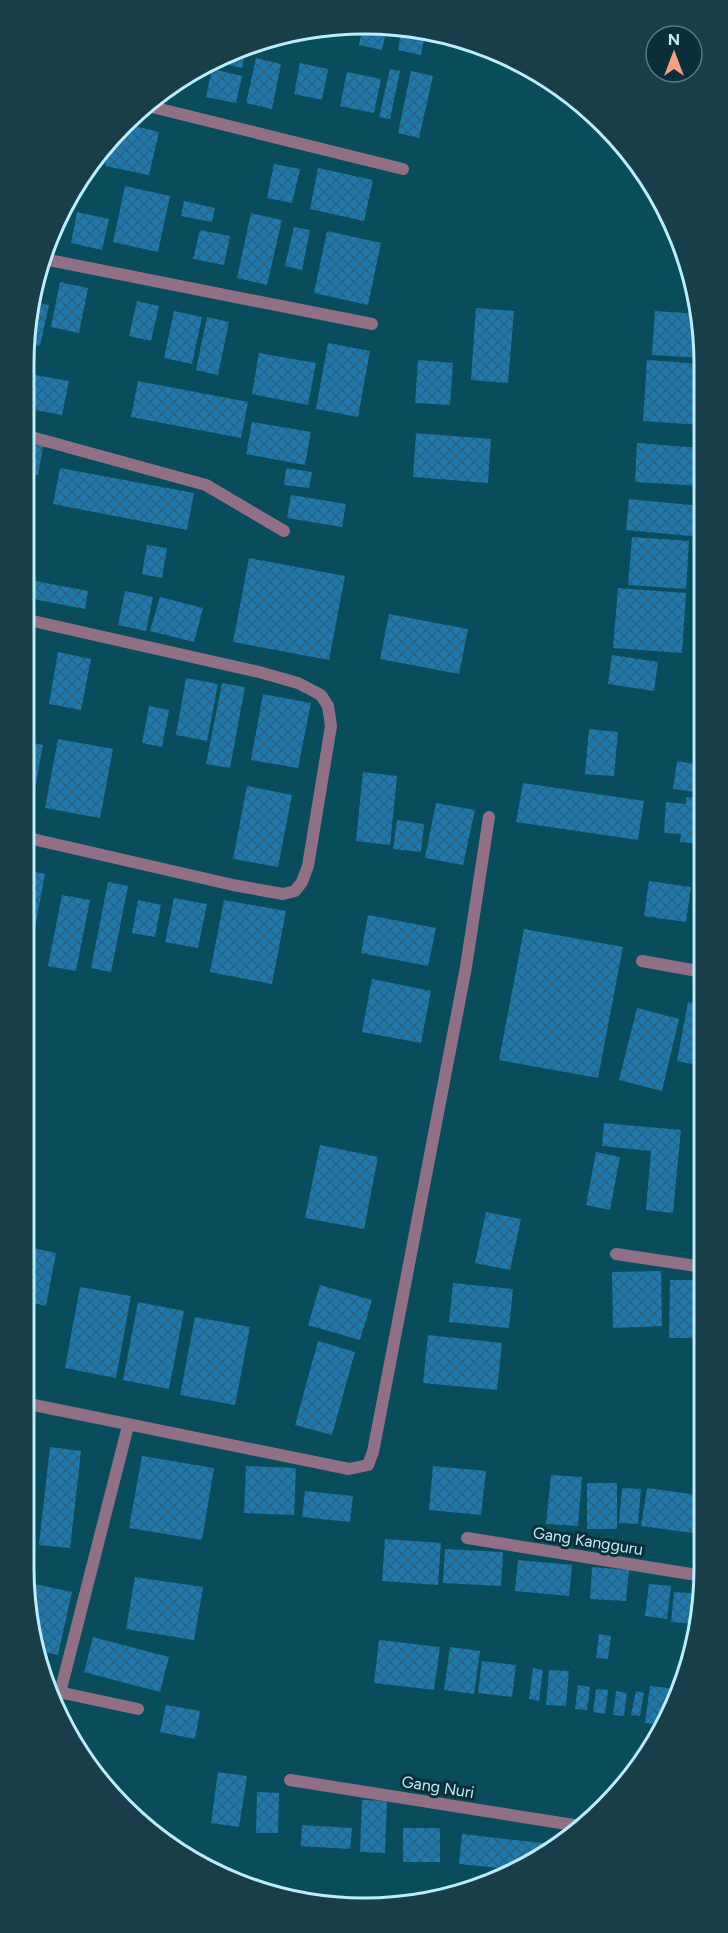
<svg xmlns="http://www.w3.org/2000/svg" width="728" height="1933" viewBox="0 0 728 1933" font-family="Figtree,sans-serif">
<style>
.building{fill:url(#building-cross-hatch)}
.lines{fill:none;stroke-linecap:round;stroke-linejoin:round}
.street{stroke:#917085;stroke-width:12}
.labels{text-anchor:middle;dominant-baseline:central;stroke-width:6;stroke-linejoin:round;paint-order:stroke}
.street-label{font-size:16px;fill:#bcedfd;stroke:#0a2f39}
.rim{fill:none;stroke:#bcedfd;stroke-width:3}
</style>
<defs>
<pattern id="building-cross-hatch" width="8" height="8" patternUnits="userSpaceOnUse" patternTransform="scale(1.5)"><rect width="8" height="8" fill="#1f79ac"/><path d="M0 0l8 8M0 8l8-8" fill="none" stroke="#2a6281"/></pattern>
</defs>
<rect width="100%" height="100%" fill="#094c5c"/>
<path class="building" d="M362,30L386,31L382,50L359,45Z
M401,32L425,34L421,55L398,50Z
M245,52L242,68L220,63V61Z
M256,58L281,64L272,109L246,103Z
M300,63L328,69L322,100L294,94Z
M212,69L242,76L236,103L206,97Z
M390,69L400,71L390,119L379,117Z
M411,71L433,76L419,138L398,133Z
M347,72L381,79L374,113L340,106Z
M130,125L159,132L149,175L105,166L110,143Z
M98,154L95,166L90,165L94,157Z
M274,164L300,169L292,203L267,198Z
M318,168L373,180L364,221L310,209Z
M125,186L170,196L158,252L113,242Z
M184,201L215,208L212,222L181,216Z
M77,212L109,219L102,250L71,243Z
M251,213L282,220L267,285L237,278Z
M294,227L310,230L302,270L285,266Z
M200,230L230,236L224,265L193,259Z
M327,231L381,243L368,305L314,293Z
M60,282L88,288L79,333L51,327Z
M137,301L159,306L151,341L129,336Z
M32,302L49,305L40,346L27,343Z
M476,308L514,311L508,383L471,380Z
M174,311L202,317L192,364L164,358Z
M655,311L699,314L701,358L652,355Z
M207,317L229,322L218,375L196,370Z
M328,343L370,351L358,417L316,409Z
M259,353L316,363L308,405L252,394Z
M418,360L453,363L450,405L415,403Z
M647,360L701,364V425L643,421Z
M24,373L69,381L62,415L24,408Z
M138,381L248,402L241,438L131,417Z
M252,422L311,432L305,465L246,454Z
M416,433L491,439L488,483L413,477Z
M24,437L44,441L38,475L24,473Z
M637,443L701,448V486L635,482Z
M60,468L194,493L187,530L53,504Z
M286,468L312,472L309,488L284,485Z
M291,495L346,504L342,527L287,518Z
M629,499L701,506L702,537L626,530Z
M632,537L689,541L686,589L628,585Z
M147,545L167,548L162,578L142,574Z
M249,558L345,576L329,660L233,642Z
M30,580L88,591L85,609L27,598Z
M618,588L686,593L682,653L613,648Z
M125,591L153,597L146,631L118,625Z
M160,597L203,608L194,642L150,631Z
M389,614L468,629L459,674L380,659Z
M58,652L91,659L81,710L49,704Z
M612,655L658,662L654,691L608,684Z
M186,678L218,684L207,741L176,735Z
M222,683L245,687L230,768L206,764Z
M263,694L311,703L298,768L251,760Z
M149,706L169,710L162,747L142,743Z
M589,729L618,732L614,776L585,774Z
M58,739L113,749L100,818L45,808Z
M24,741L43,745L34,794L24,792Z
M677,761L700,765L696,792L673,789Z
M363,772L397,776L390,845L356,841Z
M523,783L644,801L638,840L516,822Z
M247,786L292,795L278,867L233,859Z
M686,797L702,798V844L680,842L681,834L664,833L666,802L686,804Z
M436,803L475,810L463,865L425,858Z
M397,820L424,824L421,852L393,849Z
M24,870L45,874L34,933L24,931Z
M649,881L691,887L686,922L644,916Z
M108,882L128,886L111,972L91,968Z
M62,895L90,900L76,971L48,966Z
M174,898L207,904L198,948L165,942Z
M138,900L161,905L155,937L132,933Z
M224,900L286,911L272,984L210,972Z
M368,915L436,928L428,966L361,953Z
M524,929L623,947L598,1078L499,1060Z
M372,979L431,991L421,1043L362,1032Z
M688,1002L703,1005V1066L677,1061Z
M637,1008L679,1019L662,1091L619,1080Z
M604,1123L681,1130L673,1213L646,1210L651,1151L602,1146Z
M320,1145L378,1157L364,1229L305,1218Z
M596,1152L620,1157L610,1210L586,1205Z
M486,1212L521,1219L510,1270L475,1263Z
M24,1246L56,1253L46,1306L24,1301Z
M661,1271L662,1326L613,1328L612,1272Z
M670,1280H701L700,1338H669Z
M453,1283L513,1289L509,1328L449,1322Z
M320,1285L372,1300L360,1340L308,1325Z
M80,1287L131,1296L116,1378L65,1368Z
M138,1302L184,1311L169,1389L123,1380Z
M195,1317L250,1327L235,1405L180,1395Z
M428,1335L502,1343L497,1390L423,1383Z
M318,1341L355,1352L332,1435L295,1425Z
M50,1447L81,1451L70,1548L39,1545Z
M142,1456L214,1468L202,1540L129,1528Z
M246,1466L296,1468L294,1515L244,1513Z
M433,1466L486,1471L481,1515L429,1510Z
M551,1475L582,1477L578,1526L546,1524Z
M587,1483H617V1529H587Z
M622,1488L641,1489L638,1524L619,1523Z
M647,1488L698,1495L693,1533L641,1526Z
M305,1491L353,1496L350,1522L302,1517Z
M701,1517H704V1538H700Z
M385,1539L441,1543L438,1585L382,1581Z
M445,1549L503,1552L501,1586L443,1583Z
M518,1560L572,1565L569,1596L515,1591Z
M592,1567L629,1570L626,1601L590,1599Z
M135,1577L203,1587L194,1640L126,1629Z
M26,1582L72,1592L58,1655L37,1650Z
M649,1584L671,1586L667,1619L645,1616Z
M674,1592L701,1594L697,1624L671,1622Z
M599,1634L611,1636L608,1659L596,1658Z
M93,1637L169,1657L160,1692L84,1672Z
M379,1640L440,1647L434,1690L374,1683Z
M450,1647L480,1651L474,1694L444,1690Z
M482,1661L516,1665L512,1697L478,1693Z
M533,1668L543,1670L539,1701L529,1699Z
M549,1670L569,1671L566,1706L546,1705Z
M578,1685L590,1687L587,1710L575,1709Z
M650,1686L677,1689L659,1724L645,1723Z
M596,1689L608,1690L605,1714L593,1712Z
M616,1691L627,1693L624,1716L613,1715Z
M636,1691L644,1693L640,1716L631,1715Z
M166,1705L200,1711L195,1739L160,1732Z
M218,1772L247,1776L239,1827L211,1823Z
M257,1792L279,1793L278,1833H256Z
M362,1800L387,1801L385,1853L360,1852Z
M302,1825L352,1828L350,1849L301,1846Z
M403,1828H440V1862H403Z
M462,1834L560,1845L553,1852L511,1869L459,1864Z"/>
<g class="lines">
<path class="street" d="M152,107L403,169
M44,259L372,324
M24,435L206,485L284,531
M24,619L259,672L298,683L321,695L328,706L331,726L308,866L302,882L295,891L283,894L233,885L24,837
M642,961L703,972
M616,1254L703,1267
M24,1403L349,1469L368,1465L373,1452L466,967L489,817
M467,1538L703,1576
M49,1690L138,1709
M60,1693L128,1426
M290,1780L580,1826"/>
</g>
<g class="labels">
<g class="street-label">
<text transform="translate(588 1541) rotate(9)">Gang Kangguru</text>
<text transform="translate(438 1787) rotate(9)">Gang Nuri</text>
</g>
</g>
<path d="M0 0H728V1933H0ZM364 34H364A330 330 0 0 1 694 364V1568A330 330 0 0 1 364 1898H364A330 330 0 0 1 34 1568V364A330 330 0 0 1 364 34Z" fill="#183e49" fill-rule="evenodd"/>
<path class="rim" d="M364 34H364A330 330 0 0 1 694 364V1568A330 330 0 0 1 364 1898H364A330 330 0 0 1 34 1568V364A330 330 0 0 1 364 34Z"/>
<g transform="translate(674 54)"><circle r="28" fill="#0a2f39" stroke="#517b87" stroke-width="1.5"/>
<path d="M0-4.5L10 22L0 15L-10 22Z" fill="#f39f83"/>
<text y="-9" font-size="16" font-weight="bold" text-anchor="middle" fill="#bcedfd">N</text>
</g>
</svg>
